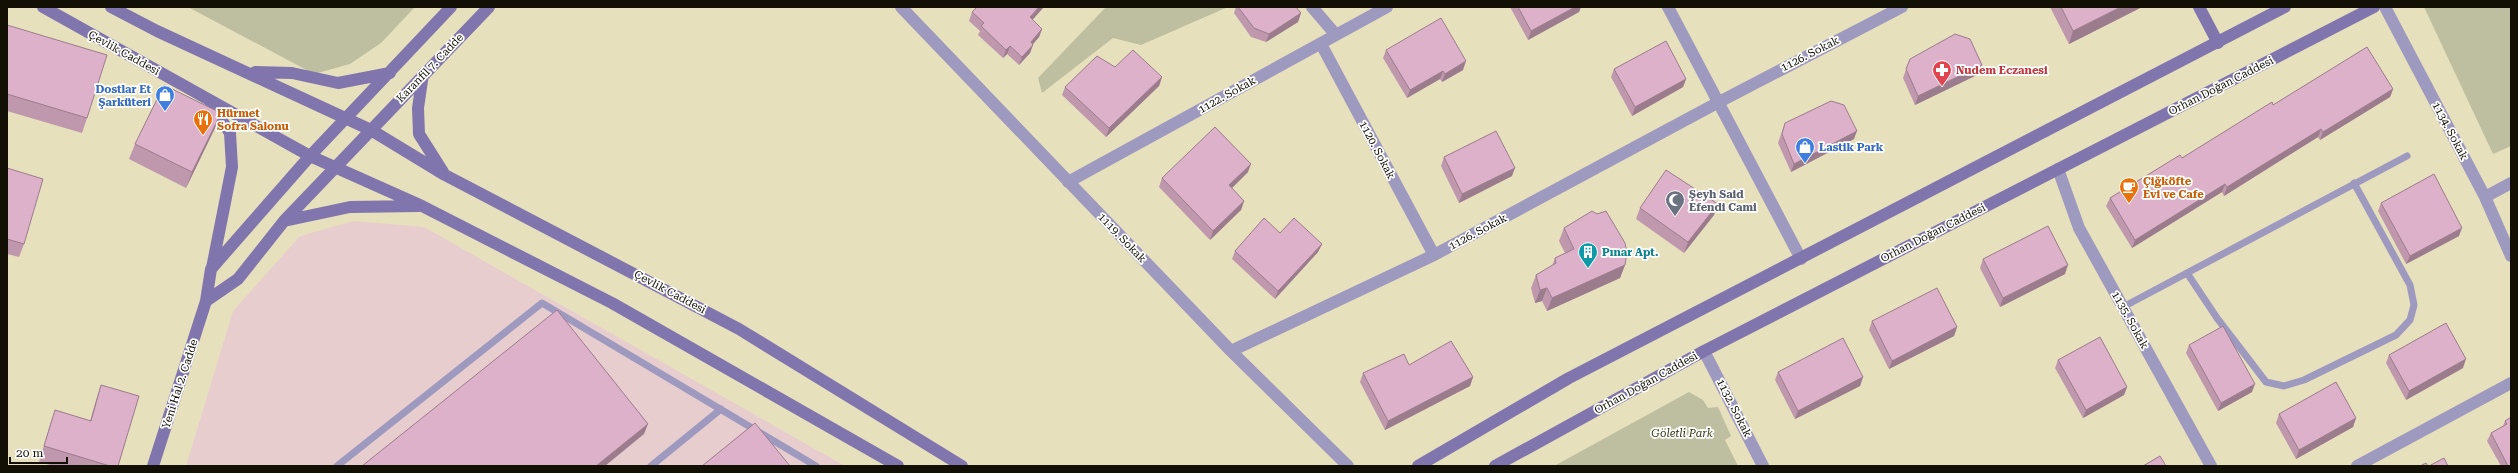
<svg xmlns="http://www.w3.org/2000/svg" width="2518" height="473" viewBox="0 0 2518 473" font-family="'Roboto Serif',serif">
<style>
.commercial{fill:#e8cdcf}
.green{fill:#bdbfa0}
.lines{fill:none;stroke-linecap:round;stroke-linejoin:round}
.lane{stroke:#9e99be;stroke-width:7}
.street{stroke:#9e99be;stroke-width:12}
.secondary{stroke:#8076ad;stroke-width:12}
.wall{fill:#bf98ae}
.shaded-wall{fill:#9b7c8d}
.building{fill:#deb1ca;stroke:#9b7c8d}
.labels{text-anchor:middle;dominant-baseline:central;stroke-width:3.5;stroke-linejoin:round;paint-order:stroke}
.street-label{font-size:11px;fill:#120f04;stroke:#fff}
.health-label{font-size:11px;font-weight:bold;fill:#be3a42;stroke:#fff;text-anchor:start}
.shop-label{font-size:11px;font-weight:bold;fill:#366cbe;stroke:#fff;text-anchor:end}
.food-label{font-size:11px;font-weight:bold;fill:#c56008;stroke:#fff;text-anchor:start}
.worship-label{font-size:11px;font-weight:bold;fill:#5b616d;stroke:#fff;text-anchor:start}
.culture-label{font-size:11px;font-weight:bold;fill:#0d838f;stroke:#fff;text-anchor:start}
.park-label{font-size:11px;font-style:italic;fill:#343511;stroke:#fff}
</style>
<rect width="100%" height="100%" fill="#e6e0bd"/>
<path class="commercial" d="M354,221L424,227L845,466H186L233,311L300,236Z"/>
<path class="green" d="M188,7H415L381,43L350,64L314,74Z
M1106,7H1228L1141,45L1113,38L1042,93L1038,78Z
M2424,7H2511V146L2493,154Z
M1689,392L1703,400L1708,408L1718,407L1731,436L1725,440L1738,466H1554Z"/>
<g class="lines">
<path class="lane" d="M2187,273L2217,318L2266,382L2284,386L2304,380L2396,335L2410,320L2414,305L2410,285L2354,183
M2123,307L2407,156
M337,466L542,303L816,466
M651,466L721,409"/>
<path class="street" d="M901,7L1231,351L1348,466
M1312,7L1336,35
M1668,7L1801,259
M2385,7L2485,197L2511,256
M1321,44L1434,255
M2058,169L2079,228L2211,466
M1068,182L1387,7
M2485,197L2511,183
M1231,351L1434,255L1719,102L1902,7
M1704,351L1763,466
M2357,466L2511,383"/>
<path class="secondary" d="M43,7L310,156L422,206L612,303L898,466
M111,7L157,31L371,130L445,175L739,329L962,466
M2199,7L2218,43
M255,72L292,73L338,83L390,73
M423,74L418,108L419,134L443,172
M211,104L230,133L232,167L212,268
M284,221L350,207L419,206
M206,301L238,279L284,221L489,7
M153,466L206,301L211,269L310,156L451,7
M1418,466L1569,378L2285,7
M1495,466L1704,351L2374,7"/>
</g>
<path class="wall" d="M1236,7H1296L1301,13L1298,22L1266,42L1251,37L1234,13Z
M1510,7H1581L1579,12L1528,40Z
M2050,7H2142L2069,44Z
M972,12L1032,20L1042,29L1039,37L1033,44L1030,53L1019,65L1007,54L1003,58L978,35L980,31L969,21Z
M7,25L87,118L82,133L7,111Z
M1386,50L1463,70L1442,82L1440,79L1407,98L1383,58Z
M1910,59L1979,74L1915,105L1903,78Z
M1115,67L1162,77L1159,86L1106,137L1062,95L1065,87Z
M1614,69L1686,79L1683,87L1632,116L1611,77Z
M2393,89L2390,97L2320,140L2318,137L2224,196L2222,192L2132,248L2106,206L2110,198L2182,158L2273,105Z
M221,113L215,128L186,188L129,159L135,144Z
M1785,123L1854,139L1791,172L1778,143Z
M1444,157L1512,176L1459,203L1441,166Z
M7,168L24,244L19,257L7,254Z
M1248,172L1232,188L1244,201L1241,210L1210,240L1159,187L1162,178Z
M2381,203L2459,236L2406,264L2378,211Z
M1640,208L1714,215L1684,253L1636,219Z
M1564,228L1625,265L1620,278L1547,311L1542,301L1535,303L1531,288L1536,275L1552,266L1555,258L1565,253L1559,241Z
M1280,233L1322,244L1318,252L1275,299L1232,259L1235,251Z
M1983,259L2065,274L2000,307L1980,268Z
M1872,321L1957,327L1954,336L1889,369L1869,330Z
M2189,345L2252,392L2218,411L2186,353Z
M2389,355L2463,368L2406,400L2386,363Z
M2058,360L2127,387L2124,395L2083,418L2055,368Z
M1778,372L1863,377L1860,386L1795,419L1775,380Z
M1363,373L1473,377L1470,386L1385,430L1360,382Z
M101,385L118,466H53L39,462L50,425L55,410L90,421L96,400Z
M2279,414L2356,418L2353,427L2296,459L2276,423Z
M2511,417V466H2501L2487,441L2491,433L2503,426L2505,421Z"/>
<path class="shaded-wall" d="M1039,7H1044L1027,26L1030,17Z
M1575,7H1581L1579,12L1528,40L1531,31Z
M2121,7H2142L2069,44L2073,31Z
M1301,13L1298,22L1266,42L1269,34Z
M1042,29L1039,37L1028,50L1031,42Z
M1033,45L1030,53L1019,65L1022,57Z
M1010,46L1007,54L1003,58L1006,50Z
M1466,61L1463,70L1442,82L1445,74Z
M1982,65L1979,74L1915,105L1918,96Z
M1443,71L1440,79L1407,98L1410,90Z
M1162,77L1159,86L1106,137L1109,128Z
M1686,79L1683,87L1632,116L1635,107Z
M2393,89L2390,97L2320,140L2323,132Z
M221,113L215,128L186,188L192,172Z
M2321,129L2318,137L2224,196L2227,187Z
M1857,131L1854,139L1791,172L1794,164Z
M1251,164L1248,172L1226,194L1229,185Z
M1515,168L1512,176L1459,203L1462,194Z
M2225,184L2222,192L2132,248L2135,240Z
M1244,201L1241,210L1210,240L1213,231Z
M1718,204L1714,215L1684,253L1688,242Z
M2462,228L2459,236L2406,264L2410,256Z
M1322,244L1318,252L1275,299L1278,291Z
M1625,265L1620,278L1547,311L1552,298Z
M2068,265L2065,274L2000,307L2003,298Z
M1547,288L1542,301L1535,303L1540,290Z
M1957,327L1954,336L1889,369L1892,361Z
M2466,359L2463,368L2406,400L2409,391Z
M1473,377L1470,386L1385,430L1388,421Z
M1863,377L1860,386L1795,419L1798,411Z
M2255,384L2252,392L2218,411L2221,403Z
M2127,387L2124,395L2083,418L2086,410Z
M2356,418L2353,427L2296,459L2299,450Z
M648,424L644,434L605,466H596Z"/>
<path class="building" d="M977,7H1039L1030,17L1042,29L1031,42L1033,45L1022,57L1010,46L1006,50L981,26L984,23L972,12Z
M1238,7H1296L1301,13L1269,34L1254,28Z
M1518,7H1575L1531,31Z
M2061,7H2121L2073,31Z
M1441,18L1466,61L1445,74L1443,71L1410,90L1386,50Z
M7,25L107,55L87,118L7,94Z
M1955,34L1970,39L1982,65L1918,96L1906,69L1910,59Z
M1666,41L1686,79L1635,107L1614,69Z
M2367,47L2393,89L2323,132L2321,129L2227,187L2225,184L2135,240L2110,198L2180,155L2182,158L2272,102L2273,105Z
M1133,50L1162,77L1109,128L1065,87L1097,56L1115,67Z
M164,85L221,113L192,172L135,144Z
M1831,101L1844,105L1857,131L1794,164L1782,134L1785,123Z
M1215,127L1251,164L1229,185L1244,201L1213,231L1162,178Z
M1496,131L1515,168L1462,194L1444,157Z
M7,168L43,179L24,244L7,239Z
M1666,170L1718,204L1688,242L1640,208Z
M2434,174L2462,228L2410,256L2381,203Z
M1592,211L1597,214L1606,211L1625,243L1627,253L1625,265L1552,298L1547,288L1540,290L1536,275L1556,263L1555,258L1574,249L1564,228Z
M1264,218L1280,233L1294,218L1322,244L1278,291L1235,251Z
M2048,226L2068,265L2003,298L1983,259Z
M1937,288L1957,327L1892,361L1872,321Z
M557,310L648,424L596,466H362Z
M2446,323L2466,359L2409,391L2389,355Z
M2223,326L2255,384L2221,403L2189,345Z
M2100,337L2127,387L2086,410L2058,360Z
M1843,338L1863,377L1798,411L1778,372Z
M1451,341L1473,377L1388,421L1363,373L1404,354L1409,365Z
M2336,382L2356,418L2299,450L2279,414Z
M101,385L139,396L118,466H110L44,446L55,410L91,421Z
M2511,417V466H2508L2491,433L2507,424L2505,421Z
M755,423L790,466H702Z
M2160,456L2166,466H2143Z
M2444,458L2448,466H2429Z
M2426,463L2428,466H2420Z"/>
<defs>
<symbol id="pharmacy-pin" viewBox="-11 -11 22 30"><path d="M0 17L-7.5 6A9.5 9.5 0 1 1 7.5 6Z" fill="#e0444e" stroke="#fff"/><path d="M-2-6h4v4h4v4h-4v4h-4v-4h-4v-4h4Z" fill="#fff"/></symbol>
<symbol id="shop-pin" viewBox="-11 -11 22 30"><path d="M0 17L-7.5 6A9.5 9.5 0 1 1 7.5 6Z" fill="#3f7fe0" stroke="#fff"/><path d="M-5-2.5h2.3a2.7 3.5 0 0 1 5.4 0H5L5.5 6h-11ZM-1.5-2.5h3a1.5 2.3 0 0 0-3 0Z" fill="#fff"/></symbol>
<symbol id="restaurant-pin" viewBox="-11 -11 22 30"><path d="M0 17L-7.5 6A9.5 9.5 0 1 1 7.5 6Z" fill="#e8710a" stroke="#fff"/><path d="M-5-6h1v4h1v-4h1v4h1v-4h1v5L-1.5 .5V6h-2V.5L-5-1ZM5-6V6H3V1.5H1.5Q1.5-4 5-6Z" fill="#fff"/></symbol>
<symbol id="cafe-pin" viewBox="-11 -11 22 30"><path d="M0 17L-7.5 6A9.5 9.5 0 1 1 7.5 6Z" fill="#e8710a" stroke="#fff"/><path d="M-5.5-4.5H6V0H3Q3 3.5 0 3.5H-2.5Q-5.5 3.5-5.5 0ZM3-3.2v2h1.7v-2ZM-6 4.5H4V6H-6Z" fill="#fff"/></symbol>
<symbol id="mosque-pin" viewBox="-11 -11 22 30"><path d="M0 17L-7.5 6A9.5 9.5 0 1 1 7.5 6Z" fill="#6b7280" stroke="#fff"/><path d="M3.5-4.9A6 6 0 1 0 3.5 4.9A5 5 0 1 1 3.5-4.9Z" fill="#fff"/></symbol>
<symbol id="building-pin" viewBox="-11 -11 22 30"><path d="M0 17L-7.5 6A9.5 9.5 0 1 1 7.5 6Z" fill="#0f9aa8" stroke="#fff"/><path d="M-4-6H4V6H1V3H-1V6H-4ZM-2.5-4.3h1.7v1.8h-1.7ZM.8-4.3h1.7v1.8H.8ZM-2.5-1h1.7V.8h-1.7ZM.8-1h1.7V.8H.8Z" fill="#fff"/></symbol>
</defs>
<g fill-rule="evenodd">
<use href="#pharmacy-pin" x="1931" y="59" width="22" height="30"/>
<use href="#shop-pin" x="154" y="84" width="22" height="30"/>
<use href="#restaurant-pin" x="192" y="108" width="22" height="30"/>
<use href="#shop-pin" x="1794" y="136" width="22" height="30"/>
<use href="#cafe-pin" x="2118" y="176" width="22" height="30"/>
<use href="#mosque-pin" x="1664" y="189" width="22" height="30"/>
<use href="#building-pin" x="1577" y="241" width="22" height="30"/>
</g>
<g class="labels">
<g class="street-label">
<text transform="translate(124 53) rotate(29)">Çevlik Caddesi</text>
<text transform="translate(1810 54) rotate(-27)">1126. Sokak</text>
<text transform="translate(430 68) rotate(-46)">Karanfil 7. Cadde</text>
<text transform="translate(2221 86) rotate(-27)">Orhan Doğan Caddesi</text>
<text transform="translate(1227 95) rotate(-29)">1122. Sokak</text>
<text transform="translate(2450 131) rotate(62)">1134. Sokak</text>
<text transform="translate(1377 150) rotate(62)">1120. Sokak</text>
<text transform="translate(1478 232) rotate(-28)">1126. Sokak</text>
<text transform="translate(1933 233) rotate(-27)">Orhan Doğan Caddesi</text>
<text transform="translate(1122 238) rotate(46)">1119. Sokak</text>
<text transform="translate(670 292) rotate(28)">Çevlik Caddesi</text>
<text transform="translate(2130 320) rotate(61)">1135. Sokak</text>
<text transform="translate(1646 383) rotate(-29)">Orhan Doğan Caddesi</text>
<text transform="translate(180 384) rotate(-72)">Yeni Hal 2. Cadde</text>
<text transform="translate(1734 408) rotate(63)">1132. Sokak</text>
</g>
<g class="health-label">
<text x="1956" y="70">Nudem Eczanesi</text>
</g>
<g class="shop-label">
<text x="151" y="89">Dostlar Et<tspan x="151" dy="13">Şarküteri</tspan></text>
<text x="1819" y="147" text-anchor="start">Lastik Park</text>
</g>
<g class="food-label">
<text x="217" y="113">Hürmet<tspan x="217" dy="13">Sofra Salonu</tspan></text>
<text x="2143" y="181">Çiğköfte<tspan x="2143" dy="13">Evi ve Cafe</tspan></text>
</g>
<g class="worship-label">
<text x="1689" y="194">Şeyh Said<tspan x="1689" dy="13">Efendi Cami</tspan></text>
</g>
<g class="culture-label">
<text x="1602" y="252">Pınar Apt.</text>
</g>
<g class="park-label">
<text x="1682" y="433">Göletli Park</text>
</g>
</g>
<rect width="2518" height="473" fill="none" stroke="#120f04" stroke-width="16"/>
<path d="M10 457v6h57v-6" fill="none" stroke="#120f04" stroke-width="2"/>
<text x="16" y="457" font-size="12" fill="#120f04" stroke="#ffffff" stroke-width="3" paint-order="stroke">20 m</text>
</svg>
